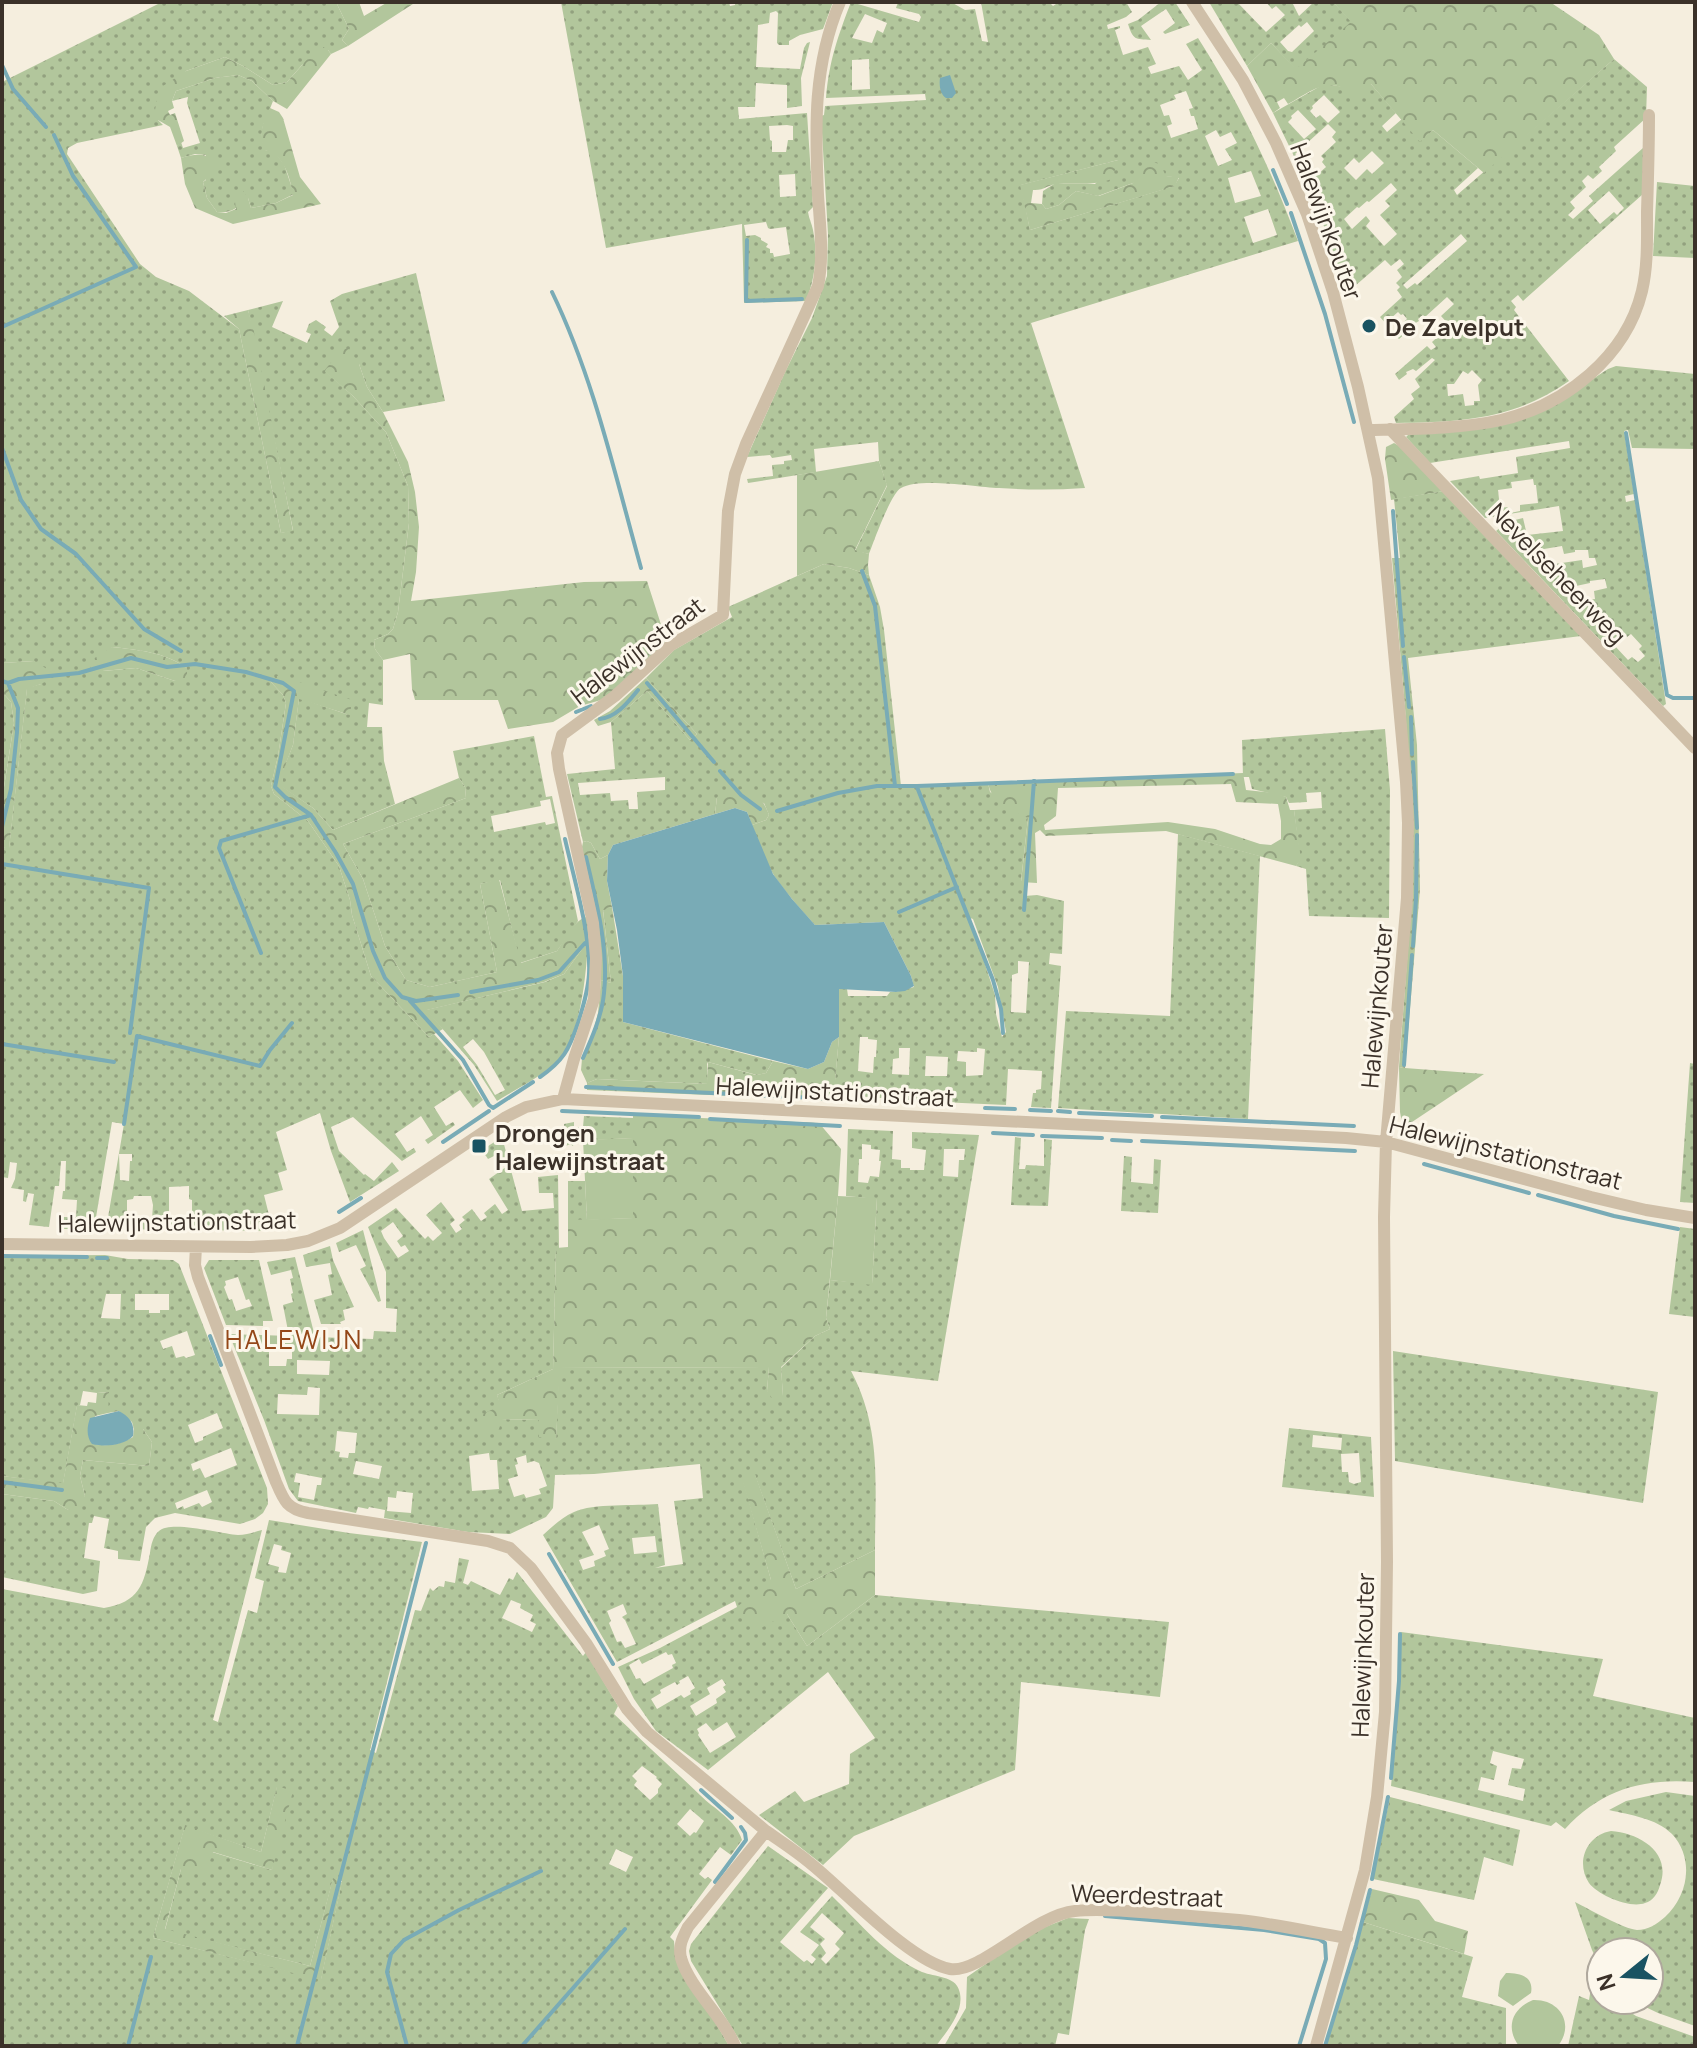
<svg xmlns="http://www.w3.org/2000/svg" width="1697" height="2048" viewBox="0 0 1697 2048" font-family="Manrope,sans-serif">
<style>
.grass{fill:url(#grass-dots);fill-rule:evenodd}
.forest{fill:url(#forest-crowns);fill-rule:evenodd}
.park{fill:#b2c69c}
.water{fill:#79abb6}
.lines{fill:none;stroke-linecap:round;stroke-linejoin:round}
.stream{stroke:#79abb6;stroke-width:4}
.minor{stroke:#cfbfa8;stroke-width:12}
.poi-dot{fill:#195362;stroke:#fcf7eb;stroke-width:3}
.labels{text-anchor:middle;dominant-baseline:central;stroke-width:6;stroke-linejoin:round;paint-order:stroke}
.street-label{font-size:24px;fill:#3b3129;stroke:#fcf7eb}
.poi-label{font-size:24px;font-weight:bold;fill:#3b3129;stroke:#fcf7eb;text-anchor:start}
.neighbourhood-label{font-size:26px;letter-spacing:2px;fill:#944718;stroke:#fcf7eb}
</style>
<defs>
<pattern id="grass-dots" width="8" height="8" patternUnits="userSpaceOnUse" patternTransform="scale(2)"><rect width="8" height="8" fill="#b2c69c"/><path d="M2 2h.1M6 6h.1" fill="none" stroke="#92a17f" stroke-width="1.8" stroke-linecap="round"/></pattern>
<pattern id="forest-crowns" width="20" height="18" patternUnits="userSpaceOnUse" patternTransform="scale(2)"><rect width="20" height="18" fill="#b2c69c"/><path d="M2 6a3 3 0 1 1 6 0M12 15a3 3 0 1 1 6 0" fill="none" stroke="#92a17f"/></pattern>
</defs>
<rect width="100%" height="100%" fill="#f5eede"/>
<path class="grass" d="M162,2H336L349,29L342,40L348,46L331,54L328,50L302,65L287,82L273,85L243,66L225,57L186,71L158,120L163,125L77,143L68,148L67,154L140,264L156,277L189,291L239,329L281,533L293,530L248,310L283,301L272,327L307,343L311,334L306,332L309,324L316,320L326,327L324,330L332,336L339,327L330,301L342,294L416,273L445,401L383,412L367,387L359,364L325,371L353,396L386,432L408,486L409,523L398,612L393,629L388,634L374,640L375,649L383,660V705L369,703L367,727H382L384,761L395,804L333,830L313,808L282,787L283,770L293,745L299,698L349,715L270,681L283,695L286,703L278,756L271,786L274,794L308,821L339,866L350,900L352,915L371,976L429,1037L434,1034L458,1061L483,1100L473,1108L460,1090L434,1107L446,1126L453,1122L455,1125L428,1144L425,1140L433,1135L421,1116L395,1134L407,1152L414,1148L416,1152L402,1161L353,1117L331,1127L339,1151L364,1175L365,1174L374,1181L392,1162L399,1171L350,1202L331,1151L320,1113L276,1132L287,1170L278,1173L283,1190L264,1195L270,1219L292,1215L295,1228L279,1231L106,1229L124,1124L112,1122L94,1229H63V1217H76L77,1200L62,1199L63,1191H65L66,1161H61L59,1186H55L49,1227L29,1225L34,1194L28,1193L26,1202L23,1201L24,1190L11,1188L15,1179L17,1163L10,1162L8,1178L2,1177V847L9,848L27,688L41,684L34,661L2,663V82ZM112,647C138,650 165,652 187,668L175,681L136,668L103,671ZM119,1154H132V1161H130L129,1181L120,1180ZM189,1186V1199L192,1200V1220L169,1219V1187ZM134,1196H151L153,1205L152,1219H127V1200L133,1199Z
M561,2H729L730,6L735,5V2L813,3L833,2L823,29L800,35L789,41V45H779L777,43L778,13L776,11L770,13L769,23L758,25L756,67L800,69L804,48L807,43L810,42L801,78L802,106L787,108V85L756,83L755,107H738L739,119L807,113L813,207L808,212C809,219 812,224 813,230C818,254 815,279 806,301L744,303L742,224L606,248ZM787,125L793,126V140H788L786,152H772V141L770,140L769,126ZM795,174L796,196L780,197L779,175ZM766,222L768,228L770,229L786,227L790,254L774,257L773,253H770V249L766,247L768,244L761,240V238L755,235L746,236L744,225Z
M851,2L919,22L921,17L919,14L896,8L898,2H951L965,10L975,9L982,41L988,42L981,2H1049L1053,6L1059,2H1126L1132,12L1126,17L1107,25L1108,29L1120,26V28L1115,30L1123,55L1148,47L1156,64L1148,67L1151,74L1179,66L1188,80L1202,70L1186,44L1198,38C1239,102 1271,169 1298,241L1031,323L1085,488C1056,490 1027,490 999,488C977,487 919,477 901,488C891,493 874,541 869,554L855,551L887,486L879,461L878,442L814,449L816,472L748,483L747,479L773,476L772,465L784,464V461L792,460L791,455L772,458L770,455L747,457L785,372L812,318L827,276L828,234L821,116L824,115L825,106L926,100L925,94L826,98C829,61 838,36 851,2ZM865,14L887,23L883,33L877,30L872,43L852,38ZM869,59L870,89L852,90V60ZM1186,91L1193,108L1189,109L1191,116H1194L1198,129L1171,138L1167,126L1172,124L1169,115L1164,116L1160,105L1176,99L1174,95ZM1216,130L1220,137L1231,132L1237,143L1225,149L1232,160L1218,166L1205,136ZM1118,160L1095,184H1054L1043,191L1042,204L1046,209L1059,205L1076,191L1098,196L1133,183L1166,176L1179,178L1174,186L1030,230L1021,185ZM1251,171L1261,196L1235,203L1228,178ZM1268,209L1277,235L1253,243L1244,217Z
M1161,2H1175L1190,25L1165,34L1163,32L1175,23L1166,9L1141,26L1151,40C1135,39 1133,40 1128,24L1138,20Z
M1209,2H1237L1266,32L1285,15L1276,6L1272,9L1266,2H1292L1299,16L1314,2H1333L1352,22L1296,70L1271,43L1247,66ZM1307,22L1314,31L1292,52L1288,51L1280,42L1299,25L1301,27Z
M1614,59L1647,87L1646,118L1614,147L1616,151L1599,167L1602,171L1593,179L1588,175L1582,181L1586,187L1570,202L1575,208L1568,215L1573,219L1593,201L1589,196L1643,148V194L1523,301L1518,295L1511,301L1516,307L1514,310L1569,381C1513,420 1462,422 1396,423L1394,417L1414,399L1411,394L1420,387L1415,379L1435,360L1432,358L1416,371L1413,369L1406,372L1407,374L1399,380L1395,374L1427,346L1431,350L1436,347L1432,342L1450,326L1441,316L1454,304L1447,297L1425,317L1423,315L1418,319L1419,321L1412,325L1413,327L1399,339L1392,332L1407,319L1403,314L1401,315L1398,312L1390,319L1392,322L1388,326L1380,317L1402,297L1397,290L1400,287L1396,283L1402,277L1397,270L1404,264L1400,259L1391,266L1385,260L1348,292L1311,191L1273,113L1324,84L1345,87L1371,84L1396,113L1382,126L1387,132L1402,119L1420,141L1433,130L1478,168L1454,190L1457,195ZM1324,95L1340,112L1328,123L1320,115L1316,118L1310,111L1313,108L1312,106ZM1298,110L1316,129L1304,139L1288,122L1292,118L1291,116ZM1328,124L1336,132L1332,137L1336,142L1321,156L1324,159L1322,162L1326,167L1318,174L1295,154ZM1372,151L1384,163L1372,174L1367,169L1356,180L1344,168L1354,158L1359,163ZM1391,183L1397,190L1385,201L1390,206L1380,215L1397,234L1384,246L1366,226L1370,221L1366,216L1352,229L1344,219L1357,207L1359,208L1367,201L1369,202ZM1609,191L1624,208L1617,215L1614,212L1600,224L1588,210ZM1461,234L1467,241L1417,285L1415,283L1407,289L1403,285ZM1472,370L1482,380L1478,385L1480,401H1474V405L1465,406L1463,394L1448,396L1447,384H1454L1463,371L1468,374Z
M238,75L252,81L273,101C266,120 257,129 265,150L274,152L284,164L294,194L276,203L251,208L248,198C238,207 231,214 217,212L207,198L203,182L206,180V155L195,154L181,158L177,146L181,142L183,148L200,143L187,103L188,97L172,101L176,91L215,78Z
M1657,182L1695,186V258L1653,256Z
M1616,366L1695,374V449L1632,448L1628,430L1624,431L1634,494L1625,496L1626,502L1635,500L1666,704L1663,706L1496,531L1507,522L1523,518L1527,535L1563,531L1559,506L1485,518L1450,481L1479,476L1480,479L1518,473L1516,457L1570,448L1569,441L1430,463L1406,437L1411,432L1476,428L1562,399L1608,369ZM1533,479L1534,485H1536L1538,503L1520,505V511L1510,513L1508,507L1500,508L1498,490L1512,488L1511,482ZM1562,546L1564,554L1575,552V550H1588L1589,558H1595L1597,565L1583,568L1582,560L1555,564L1554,562L1546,563L1544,549ZM1605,579L1607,588L1594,591L1595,599L1579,601L1576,586L1590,583V581ZM1631,634L1642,646L1639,649L1645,656L1638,662L1632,657L1628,660L1614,645L1625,635L1627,637Z
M1444,491L1581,636L1408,658L1417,745L1420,889L1405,1068L1399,1067L1411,908L1406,720L1392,558H1400L1394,499Z
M824,564L849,568L869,575L880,607L884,630L901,786L988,783L990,792L1028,818L1021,881L1028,882L1025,896L1037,895L1064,901L1062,954L1050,953L1049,964L1061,966L1051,1108L1031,1107L1033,1093H1036V1090L1041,1089L1042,1071L1008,1069L1006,1105L918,1101L856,1096L851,1082L850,1102L781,1098L780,1082L835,1080L839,1037L838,988L847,989L848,996H887L890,992H896L914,987L911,976L884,922L815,925C801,910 787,894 775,877C765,861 759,842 752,825L766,820L769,815L764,803L717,797L715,814L613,845L608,855L600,859L591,843L587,841L583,842L567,774L615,769L611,722L647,691L690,740L697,734L646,678L674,650L732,617L728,607ZM665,777V790L637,792L638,809H629L628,800L611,801L610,793L580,795L578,783ZM970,918L973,919L998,987L1006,1032L1002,1037L996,1014L995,995ZM1018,961L1029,962L1026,1013L1011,1012L1012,975L1018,973ZM860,1037H868V1039L877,1040L876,1057H874L873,1073L858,1071ZM899,1048H910L909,1075L892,1074L893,1059L899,1058ZM977,1048L985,1049L983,1075L966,1076V1062L957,1061L958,1051L977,1052ZM926,1056L948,1057L947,1076H925Z
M2,692L11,702L14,723L2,800Z
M1385,729L1390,790L1389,918L1309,916L1306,869L1296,866L1300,859L1294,810L1322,808L1321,792L1306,793L1307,802L1289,803L1286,797L1252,789L1249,777H1243L1242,740Z
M534,736L546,797L552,796L578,921L557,951L520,963L500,880L480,884L497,972L430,987L406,980L385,946L363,879L343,844L466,798L465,787L459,778L453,751ZM550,799L555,823L546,825L545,822L494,832L491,816L541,806L540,801Z
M1178,834L1260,856L1248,1119L1058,1108L1066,1011L1170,1016Z
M612,907L623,976V1022L773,1061L766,1073L757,1075L708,1062L707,1064L708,1084L597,1079L587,1083L581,1070L582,1059L593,1032L598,1013L601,980L611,983L603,909Z
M588,941C586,976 581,1038 555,1064C542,1076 513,1091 497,1101L474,1065L426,1010L545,982L564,974ZM473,1039L484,1052L505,1090L495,1095L477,1065L463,1047Z
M1690,1063L1695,1064V1203L1680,1202Z
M584,1116L633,1118V1138L574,1141L573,1146L570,1144L566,1146L564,1124L574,1122V1127H583Z
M848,1129L893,1131L892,1159L901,1160V1168H910V1170H924L926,1150L912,1148V1132L979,1135L938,1381L851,1371C882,1429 875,1486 875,1550L796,1589L755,1475L743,1480L771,1580L787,1614L807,1646L875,1595L1169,1622L1160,1697L1021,1682L1015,1770L854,1836L823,1865L759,1815L795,1791L804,1802L849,1784L850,1754L875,1738L828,1672L708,1770L656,1731L634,1699L618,1667L660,1648L737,1607L735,1601L617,1662L543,1535C552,1527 562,1517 574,1512C593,1503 636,1506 658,1504L665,1565L655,1568L683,1564L674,1501L703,1498L700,1464L594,1474L555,1475L553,1508L546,1517L510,1534L468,1532L384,1518L385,1510L369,1507L368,1509L358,1507L356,1513L298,1501L289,1489L264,1420L229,1334L289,1336L283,1305L293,1302L291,1294L293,1293L290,1279L293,1278L291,1270L271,1275L267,1262L295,1257L315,1337L373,1339L374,1331L396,1332L397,1309L386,1308V1272L368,1227L396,1208L425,1239L428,1236L433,1241L442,1233L426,1215L441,1202L455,1220L450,1224L456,1233L462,1229L459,1225L465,1220L462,1217L472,1209L481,1221L487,1217L484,1213L495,1204L502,1214L508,1210L489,1179L506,1167L498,1154L488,1159L482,1150L502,1137L522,1211L554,1208L553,1193H539L538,1177L558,1175L559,1248L556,1249L553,1369L497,1395L501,1406V1419L540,1420L556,1439L559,1368L769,1367L767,1391L783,1396L781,1368L815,1336L830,1329L826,1318L830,1280L872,1284L877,1199L846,1196ZM862,1144L871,1145V1149L880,1150L879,1161H881L879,1177L870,1176L868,1183L858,1182L859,1159H862ZM944,1149H965L964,1160H959L958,1177L943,1176ZM393,1222L403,1236L397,1241L401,1247L405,1245L409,1251L398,1258L384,1238L381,1231ZM269,1350H292V1359H287L286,1366H269ZM297,1360L330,1361L329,1375L297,1374ZM308,1387L320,1388L319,1415L277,1414L278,1394L307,1395ZM337,1431L357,1433L355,1453H349L348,1458L339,1457L340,1452L335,1451ZM489,1453L490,1460H497L499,1489L472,1491L469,1456ZM526,1455L527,1463L534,1461L539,1463L547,1486L539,1489L541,1494L526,1498L524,1494L514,1497L508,1479L518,1476L515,1465L518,1464L516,1458ZM356,1461L382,1466L379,1479L353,1474ZM296,1473L322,1478L321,1485H317L314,1500L298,1497L300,1483L294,1482ZM397,1491L413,1493L411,1513L387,1511L388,1497L396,1498ZM599,1525L609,1549L604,1551L606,1556L594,1561L595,1566L583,1570L579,1560L594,1555L582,1532ZM655,1536L657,1552L634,1554L632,1538ZM623,1604L627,1614L622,1617L625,1620L636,1644L625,1648L621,1641L617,1642L609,1623L611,1621L607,1611ZM666,1652L668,1655L672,1654L676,1663L672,1665L673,1668L644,1684L640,1678L636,1679L629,1665L639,1659L642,1664ZM688,1676L695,1688L690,1691L691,1694L684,1698L681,1695L657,1709L651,1699L661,1693L660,1690L675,1682L677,1685L680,1683L679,1681ZM722,1679L726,1685L723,1687L726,1692L716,1699L717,1703L696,1716L690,1706L710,1694L707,1688ZM727,1722L736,1737L710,1753L698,1735L699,1733L697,1729L706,1723L713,1731Z
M1015,1137L1021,1138L1019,1169H1025L1026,1165L1044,1166V1139L1052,1140L1048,1206L1011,1205Z
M1124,1156L1132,1157L1131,1182L1153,1184L1154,1159L1161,1160L1158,1213L1121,1211Z
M568,1181H585L587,1220H568Z
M1680,1227L1695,1229V1317L1669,1314Z
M363,1230L381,1301L378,1302L360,1269L366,1266L356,1245L339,1252L336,1243Z
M330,1246L333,1260L354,1307L343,1310L345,1320L340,1322L341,1324H321L314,1300L332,1295L328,1275L332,1274L330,1263L306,1267L303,1255Z
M105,1255L128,1259L173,1260L179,1264L267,1488L268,1504L263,1513L255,1519L240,1524L175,1513L155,1518L146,1527L140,1561L118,1559V1551L104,1548L109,1519L94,1516L92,1523H89L84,1558L100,1561L97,1591L83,1594L2,1577V1494L54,1501L68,1510L85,1496L80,1476L83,1460L149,1466L152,1442L143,1429H134L132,1422L119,1411L108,1413V1392L97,1393L83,1391L80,1405L77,1406L63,1484L2,1476V1256ZM106,1294H121L120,1319L101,1318ZM135,1294H169V1310H160V1313H149V1310H135ZM187,1331L195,1355L186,1358L184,1356L176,1358L172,1346L163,1349L160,1341ZM217,1413L223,1428L203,1437V1440L195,1443L188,1425ZM231,1448L237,1465L205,1478L200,1468L193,1471L191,1464ZM207,1490L212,1502L202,1507L199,1503L184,1509L183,1506L177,1509L175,1503Z
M209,1260H259L273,1321H263V1326L226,1325L204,1268ZM238,1277L246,1300L249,1299L252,1306L236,1311L232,1299L229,1300L224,1287L226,1285L225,1281Z
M1393,1351L1658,1392L1643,1503L1395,1461Z
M1289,1428L1371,1437L1374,1497L1282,1487ZM1313,1435L1342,1438L1341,1450L1312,1447ZM1359,1453L1361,1482L1354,1484L1349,1482L1348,1472H1342L1341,1454Z
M269,1520L349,1533L422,1542L370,1750L376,1753L415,1610L421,1611L430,1588L433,1591L439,1586L444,1587L445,1581L455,1583L459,1558L469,1560L463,1583L468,1585L471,1581L500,1595L509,1578L513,1580L517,1572L583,1656L586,1652L618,1706L614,1714C643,1742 672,1768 700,1795C714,1809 736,1820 742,1840L731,1855L720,1847L699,1874L705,1879L708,1877L712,1880L670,1937L674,1941L675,1952L729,2046H2V1589L104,1608C139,1602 144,1585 150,1553C151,1545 153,1536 159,1531C171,1520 221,1534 238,1535C246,1535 254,1532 262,1530L213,1720L218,1722L248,1610L257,1613L264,1581L255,1578ZM274,1544L282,1546L281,1550L291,1553L286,1573L278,1572L279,1567L268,1564ZM511,1600L521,1604L520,1608L533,1615L530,1621L536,1624L532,1632L502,1618ZM642,1766L657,1777L656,1778L662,1784L658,1789V1793L650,1800L634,1785L637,1781L632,1776ZM277,1787L272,1870L212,1852L181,1869L165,1930L310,1966L333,1879L342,1881L321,1979L153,1938L185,1826L261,1852ZM690,1809L704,1821L696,1833L694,1832L690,1836L677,1824ZM616,1849L633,1857L626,1872L609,1864Z
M1401,1632L1603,1659L1593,1696L1695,1718V1782C1642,1778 1601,1790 1565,1829L1556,1822L1551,1826L1391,1786L1396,1737ZM1493,1751L1524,1759L1521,1769L1512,1768L1508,1785L1525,1789L1523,1801L1478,1790L1481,1777L1494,1780L1497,1766L1490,1763Z
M1666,1792L1695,1796V2026L1658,2013L1631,2000H1649V1952H1601V1968L1592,1950L1575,1902C1589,1909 1624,1929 1637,1930C1648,1930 1657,1924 1665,1917C1688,1896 1695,1859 1672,1834C1656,1818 1630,1815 1609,1810L1626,1801Z
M1390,1797L1520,1830L1513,1866L1484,1857L1474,1900L1373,1879Z
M1611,1831C1640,1833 1672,1853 1660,1885C1658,1893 1653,1901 1645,1903C1630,1909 1598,1895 1589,1883C1575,1862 1587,1835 1611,1831Z
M768,1846L828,1888L780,1942L804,1962L807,1960L812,1964L816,1959L811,1955L819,1945L800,1932L832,1896C860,1923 886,1956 922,1972C935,1977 955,1976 959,1990C966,2010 947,2031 936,2046H743L691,1961L689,1951L691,1944ZM822,1913L844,1933L835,1944L840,1949L826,1964L821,1959L826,1953L820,1944L825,1939L810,1927Z
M1068,1918L1089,1919L1085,1930L1069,2035L1058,2033L1055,2046H944L966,2008L967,1977L1030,1933Z
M1363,1922L1473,1957L1462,1997L1506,2008V2046H1324Z
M1591,1988L1601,1992V2000H1612L1636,2016L1695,2037V2046H1568L1579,1996L1589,2000Z"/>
<path class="forest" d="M336,2H359L364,16L388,2H416L348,46L342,40L349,29Z
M1333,2H1550L1599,35L1614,59L1484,173L1433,130L1420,142L1371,84L1355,96C1330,74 1313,90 1288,104L1284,98L1277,102L1280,108L1273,113L1247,66L1271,43L1296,69L1351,22Z
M320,45L328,50L331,54L287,109L273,101L252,81L238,75L215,78L176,91L172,101L174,108L168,111L170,115L175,113L184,141L177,146L170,127L158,120L155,110L158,95L163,86L186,71L225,57L243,66L273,85L287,82Z
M270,108L279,112L283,118L300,177L321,204L233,224L195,208L185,184L181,158C195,154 203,153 216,160L214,172L203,182L207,198L217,212L226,213L236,209L234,194L243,191L248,198L251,208L276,203L293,195C290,177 284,154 264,150C259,137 262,120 270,108Z
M1118,160L1112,179C1091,186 1079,183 1058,184C1048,184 1044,191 1033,190L1031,203L1042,204L1046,209L1059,205L1076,191L1099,196L1133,183L1148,161L1160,164L1166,176L1179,177L1175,186L1030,230L1020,185Z
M248,310L254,332L293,531L281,533L239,329L224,316Z
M348,348L359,364L367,387L383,412L408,462L415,492L419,527L416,572L411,601L584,582L647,581L665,637L664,647L608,698L580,706L553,722L508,729L498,700H415L412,689L410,654L383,660L375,649L374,640L388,634L393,629L398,612L409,523L408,486L386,432L353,396L324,371L341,350Z
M1394,443L1401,447L1444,491L1391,500L1385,459L1386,447Z
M879,461L887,485L855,550L869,554L868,565L869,575L849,568L824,564L797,576V475Z
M112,647C138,650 165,652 187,668V674L184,679L175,681L136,668L91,672L90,661Z
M34,661L47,669L49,679L41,684L27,689L9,849L2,847V800L14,723L11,702L2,692V663Z
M279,675L352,700L350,715L299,699L293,745L283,771V787L313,808L333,830L459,778L465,787L466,798L343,844L363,879L385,946L406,980L430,987L497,972L480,884L499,879L521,963L557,951C566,938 573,920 589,916L588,941L564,974L544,982L427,1010L443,1029L429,1037L371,976L352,915L350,900L339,866L308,821L274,794L271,786L278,756L286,703L283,695L270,681Z
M646,678L697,734L690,740L647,691L611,722L598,726L594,720L610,711Z
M1243,773L1246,790L1275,793L1286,797L1290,810H1294L1301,859L1296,866L1166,831L1046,836L1040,830L1035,833L1037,883L1021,882L1028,818C1009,809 993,806 988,783ZM1231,784L1236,802L1278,804L1281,821V839L1271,845L1260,844L1215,829L1168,822L1045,830L1044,825L1056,816L1058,788Z
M742,789C756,794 764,800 769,815L766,820L752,825L747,812L735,808L715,814L717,797Z
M224,837L228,840V861L269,955L263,958L214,846L219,838Z
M587,841L591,843L600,859L608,855L607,881L612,907L603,910L611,983L601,980L582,847L583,842Z
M839,1037L835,1081L781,1082V1098L587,1090V1083L597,1079L707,1084L708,1062L756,1075L766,1073L773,1061L808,1069L824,1062L832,1042Z
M1399,1067L1405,1068L1484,1074L1403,1128L1400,1112Z
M633,1115L819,1123L841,1149L838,1196L826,1318L830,1329L815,1336L781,1367L783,1396L774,1401L767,1391L769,1367L560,1368L556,1439L539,1437V1420L502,1419L499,1429L482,1431L476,1417L500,1406L497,1395L553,1369L556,1248L568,1247V1220L633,1218Z
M109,1392L108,1413L95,1416L92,1443C106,1448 120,1444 133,1437L134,1429H143L152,1442L149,1466L83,1460L80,1476L85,1496L79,1508L68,1510L54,1501L2,1494V1476L63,1483L77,1405L87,1406L88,1402L96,1403L97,1393Z
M755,1474L796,1589L875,1550V1595L807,1646L787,1614L753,1632L738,1606L771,1580L742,1479Z
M277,1786L293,1791L272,1870L213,1852L205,1875L181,1869L165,1929L310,1966L333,1878L342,1882L321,1980L153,1938L185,1825L261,1852Z
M1372,1889L1419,1900L1435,1921L1468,1931L1464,1954L1363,1922Z"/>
<path class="park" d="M633,1138V1218L587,1220L583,1140Z
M838,1196L877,1198L872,1285L830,1280Z
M1506,1973C1521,1973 1534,1977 1531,1993L1513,2006L1498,1996L1500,1981Z
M1533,2000C1560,1999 1575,2024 1558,2046H1519C1505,2028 1512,2008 1533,2000Z"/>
<path class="water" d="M950,75L956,93L952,98H946C940,94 939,85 940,78Z
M735,808L747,812L773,874L792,899L815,925L884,922L911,976L914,986L905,991L896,992L839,989V1037L832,1042L824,1062L808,1069L623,1022V976L617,930L607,881L608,855L613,845Z
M119,1411C130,1417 135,1424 133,1436C123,1446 105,1447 92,1444C86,1436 87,1427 90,1418Z"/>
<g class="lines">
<path class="stream" d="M2,65L13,89L46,127
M1273,170L1287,204
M1291,213L1325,314L1354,422
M747,240L746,301L802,299
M552,292C594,379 615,475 641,568
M2,327L136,267L73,176L54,135
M1626,433L1667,695L1673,698H1695
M2,448L21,500L41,529L76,554L144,629L181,651
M1393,511L1403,646
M862,571L875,606L895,786
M1404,657L1409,707
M2,681L8,683L19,679L79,673L131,658L167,667L195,664L246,672L283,683L294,691L275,787L285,797L311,815L336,853L353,884L373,951L385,978L402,997L416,1001L458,995
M647,683L714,762
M576,712L591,706L593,709
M1411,717L1412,754
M600,719C617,717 628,702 638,690
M1413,762L1417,828
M720,771L741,795L760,809
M917,787L993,980L1001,1009L1003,1033
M777,811L838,793L877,786H917L1233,774
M2,827L11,789L17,732L18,708L8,683
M2,864L149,888L130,1033
M1024,910L1034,781
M899,912L957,887
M1413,946L1416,899L1417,835
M261,953L219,848L221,841L311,815
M471,992L538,980L559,972L585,943
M410,1001L463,1060L489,1105L493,1108L533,1082
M2,1044L114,1062
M583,1058C592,1038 602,1015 604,993C609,948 596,901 586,857
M1404,1065L1412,955
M540,1077C563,1061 569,1050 578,1023C583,1007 588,991 589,974C591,935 574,879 565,839
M586,1087L838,1099
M985,1108L1015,1109
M1030,1110L1051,1111
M562,1111L699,1117
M1058,1111L1070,1112
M1079,1113L1152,1116
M1162,1117L1354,1126
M710,1119L840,1126
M124,1124L137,1036L260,1066L270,1050L292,1023
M993,1133L1033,1135
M1042,1136L1102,1138
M1112,1140L1131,1141
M1142,1141L1355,1151
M443,1142L489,1111
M1424,1164L1529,1193
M1538,1195L1614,1216L1678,1229
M339,1212L361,1198
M2,1256L87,1257
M97,1258H107
M210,1336L221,1365
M2,1482L62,1490
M549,1554L613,1664
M1391,1778L1399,1681L1400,1634
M701,1790L732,1818
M1372,1879L1388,1797
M715,1882L746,1840L745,1833L741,1827
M1105,1916L1264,1930L1319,1939L1325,1943L1326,1959L1299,2046
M128,2046L151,1957
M297,2046L426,1543
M407,2046L387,1972L391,1954L404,1940L459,1910L541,1871
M522,2046L625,1929
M1325,2046L1356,1945L1370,1890"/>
<path class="minor" d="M1192,2L1243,80L1276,143L1307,214L1333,292L1358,387L1378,478L1406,782L1408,823L1407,898L1386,1142L1384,1217L1387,1562L1385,1712L1377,1797L1365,1870L1316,2046
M1390,429L1695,748
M1368,430C1408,429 1462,429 1501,420C1565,405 1626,357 1642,291C1648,265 1647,239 1647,212C1648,180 1649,148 1649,115
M563,1099L574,1059L594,999L596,958L593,923L559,769L557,753L562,735L615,696L671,645L723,615L728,511L735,474L746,444L818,286C824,256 820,226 818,195C815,127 813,66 840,2
M2,1244L251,1247L287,1245L308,1241L340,1228L506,1117L526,1107L563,1099L1346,1138L1386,1142L1591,1197L1646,1210L1695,1218
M196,1247L195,1265L198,1277L276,1482C284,1501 287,1509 308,1513L488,1541L510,1548L531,1568L586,1643L627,1709L647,1732L766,1831L688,1927C683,1937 678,1946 681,1958C690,1989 723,2016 735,2046
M766,1831C780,1841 796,1851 810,1863C843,1889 910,1962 950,1969C980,1974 1034,1915 1075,1911C1105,1908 1137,1912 1166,1914C1190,1916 1215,1918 1239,1920C1275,1924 1311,1932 1347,1938"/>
</g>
<g class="poi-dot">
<circle cx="1369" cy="326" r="8"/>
<rect x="471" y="1138" width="16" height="16" rx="4"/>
</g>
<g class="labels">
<g class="street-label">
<text transform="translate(1327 221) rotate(70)">Halewijnkouter</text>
<text transform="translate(1558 573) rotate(46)">Nevelseheerweg</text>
<text transform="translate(637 650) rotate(-37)">Halewijnstraat</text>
<text transform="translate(1376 1006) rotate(-85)">Halewijnkouter</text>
<text transform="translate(835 1091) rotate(3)">Halewijnstationstraat</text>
<text transform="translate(1506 1152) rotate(14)">Halewijnstationstraat</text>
<text transform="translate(177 1221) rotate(-1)">Halewijnstationstraat</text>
<text transform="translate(1362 1655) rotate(-88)">Halewijnkouter</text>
<text transform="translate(1147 1895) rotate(2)">Weerdestraat</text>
</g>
<g class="poi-label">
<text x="1385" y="326">De Zavelput</text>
<text x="495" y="1132">Drongen<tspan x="495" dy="28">Halewijnstraat</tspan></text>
</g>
<g class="neighbourhood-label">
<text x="294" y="1339">HALEWIJN</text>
</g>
</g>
<rect width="1697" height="2048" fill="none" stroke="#3b3129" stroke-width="8"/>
<g transform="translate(1625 1976) rotate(252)"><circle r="38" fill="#fcf7eb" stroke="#afa89d" stroke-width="2"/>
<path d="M0-6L14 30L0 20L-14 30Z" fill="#195362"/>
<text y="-12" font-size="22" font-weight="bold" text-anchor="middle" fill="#3b3129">N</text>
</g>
</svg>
